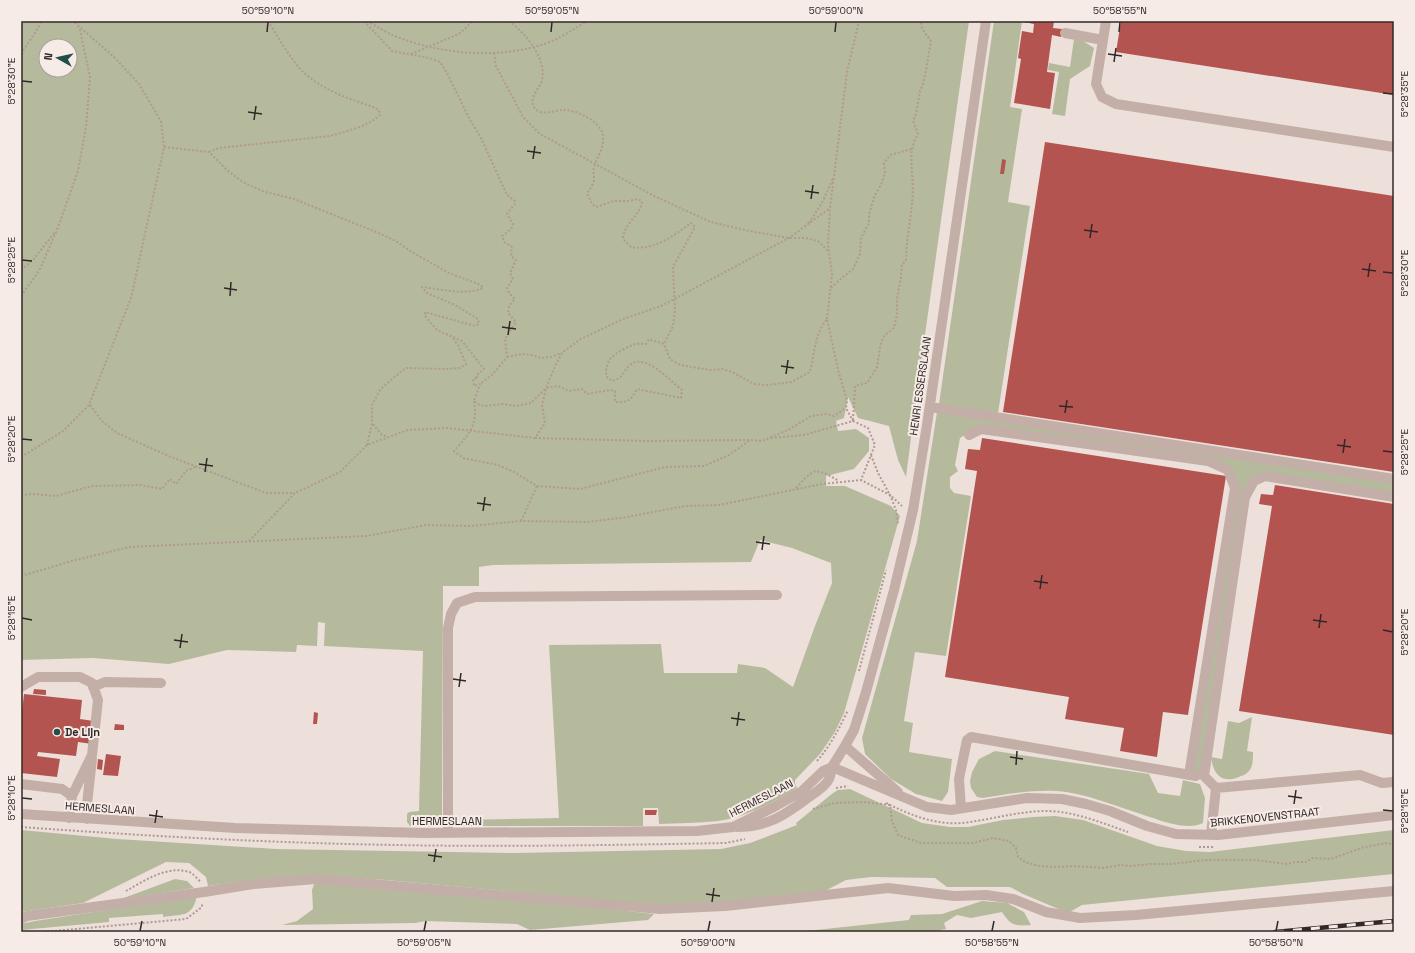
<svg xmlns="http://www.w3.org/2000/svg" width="1415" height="953" viewBox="0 0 1415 953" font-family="'Space Grotesk',sans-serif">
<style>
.green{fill:#b6ba9c;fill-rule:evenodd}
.building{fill:#b45451}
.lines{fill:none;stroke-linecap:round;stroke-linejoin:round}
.path{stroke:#af9992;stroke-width:2;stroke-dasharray:2 2;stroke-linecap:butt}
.minor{stroke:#c3afa8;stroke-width:10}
.rail-casing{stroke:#312827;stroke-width:4.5}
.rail{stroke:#f6ebe6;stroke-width:3;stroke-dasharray:9;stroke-linecap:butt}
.ticks{fill:none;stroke:#312827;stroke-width:1.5}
.poi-dot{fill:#234d47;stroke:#f6ebe6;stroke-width:1.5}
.labels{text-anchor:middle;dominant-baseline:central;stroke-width:4;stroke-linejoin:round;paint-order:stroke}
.street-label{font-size:11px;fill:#312827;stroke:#f6ebe6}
.poi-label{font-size:11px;font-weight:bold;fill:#312827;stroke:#f6ebe6;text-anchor:start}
.neatline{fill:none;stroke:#312827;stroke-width:1.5}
.ticks-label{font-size:10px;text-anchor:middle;fill:#312827}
</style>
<rect width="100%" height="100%" fill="#ede0da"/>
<path class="green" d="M21,21H969L916,399L906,477L898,460L889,426L858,418L848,397L844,418L836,421L838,431L856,429L869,438V451L854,469L826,476V486H845L891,506L900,516L844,713L835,732L820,754L795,780V784L797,788C775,802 744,818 718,821C698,823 678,823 659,824L658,808H643V826H469L461,820L559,818L549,645L661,644L664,673H737L738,664L765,668L793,687L815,626L832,583L831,563L792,548L760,540L751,562L493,565L479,567V586H443L442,818L435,827L410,826L407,822V814L409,812L419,811L423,651L324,646L325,623L318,622L317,646L297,645L296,652L227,650L169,664L93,658L21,660ZM46,46H70V70H46Z
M994,21H1022L1010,107L1022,109L1008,202L1030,206L998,413L939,404Z
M1074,39L1083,41L1094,48L1090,66L1070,79L1065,116L1052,114L1059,72L1048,70L1049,63L1070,67Z
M937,412L1394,481V493L1253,478L1200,773L1194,772L1236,490L1224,465L982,425L960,438L955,465L958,471L950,477V488L954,493L971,496L946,656L915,652L904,721L913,723L909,752L952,759L948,792L942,801L916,794L891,779L865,754L862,738L917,541Z
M1252,717L1247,751L1253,752C1253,757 1253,764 1251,768C1249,772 1245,775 1241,776C1223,785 1213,775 1211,757L1222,759L1228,721L1239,723Z
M995,751L1149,774L1158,793L1180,796L1183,780L1200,784L1205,798L1203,823C1190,830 1166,823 1153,818C1123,809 1087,793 1056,791C1032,790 1008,794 983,798L977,797L971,788L970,781L972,772L979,759Z
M850,789L922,823L950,827H968L1003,820L1033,817L1055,816L1083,820L1157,846L1186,851L1210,852L1394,830V874L1082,905L1068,913L1023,894L1010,887H947L935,878L871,877L846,880L823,892L722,902L657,906L615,901L386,880L314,875L251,880L208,886L206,877L189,863L166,862L83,903L21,912V830L117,839L276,849L514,853L721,849L750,843L797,825L796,823L833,793L838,790Z
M175,879L187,881L194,888L121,899Z
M315,882L529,900L654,914L648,920L530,930L517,924L426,921L415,923L282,925L297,921L313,909L312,890Z
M197,896C192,918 182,914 163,917V914L109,918V922L21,930V924L35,921Z
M982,901L1007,903L1024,912L1031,925C1015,926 1011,926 1002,912L971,918L957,915L944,923L946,929L930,932H797L909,920L911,915L942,914Z"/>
<path class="building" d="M1024,21H1054L1053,28L1062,29L1061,37L1052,35L1047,72L1055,73L1050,109L1014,103L1021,59L1018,58L1022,31L1033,33L1034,24L1024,22Z
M1121,21H1394V95L1116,52Z
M1045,142L1394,196V472L1003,412Z
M1002,159L1006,160L1004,174H1000Z
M982,438L1226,476L1188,715L1163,712L1157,757L1120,751L1124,728L1065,719L1069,697L945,677L977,471L965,469L968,449L980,450Z
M1275,485L1394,504V735L1239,711L1272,506L1259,504L1261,494L1273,495Z
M34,689L46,690V695L33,694Z
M24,694L82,700L80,719L94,721L92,744L78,742L76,756L38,752L37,756L60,759L57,777L21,773V721Z
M314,712L318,713L317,724H313Z
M115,724L124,725V730H114Z
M106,754L121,756L118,776L103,775Z
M98,759L103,760L102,770L97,769Z
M645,810H657L656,815H645Z"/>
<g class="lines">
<path class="path" d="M268,21C276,34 284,48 293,60C312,87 344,97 373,107L379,110L380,115C367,127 347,131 330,136L219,148L209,152L228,171L243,182L262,191L294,199L376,232L396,241L410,251L449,273L481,285L483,288C465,296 441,289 422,287L427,293L455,305L478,319L479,324L475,326L425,312V316L437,330L462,341L484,369L476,376L478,378L473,379L474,386L480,384L474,401L477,404L485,406L503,404L516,406L531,403L546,388L558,386L569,391L582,389L587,394L610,390L615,391V402C628,403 631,400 637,389L681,398L682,390C670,381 645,352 630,365C622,372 624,378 612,381L606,376C606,360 611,356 624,349C634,344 635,343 646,344L649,339L664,344L670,359L680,365L710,370L723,369L734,373L754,384L767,385L791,382L810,372C815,353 814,335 827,319L838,370L847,400L846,408L853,421
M364,21L392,51L429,58L440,62L448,75L470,120L481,138L507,195L515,201V204L507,214L513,224L511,229L502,236L504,242L512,247L511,256L516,260L510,273L513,279L507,288L509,293L515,299L509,306L508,313L516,322L505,339L507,357L493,374L480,384
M367,21C378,27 388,34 400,38C446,55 500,59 547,43C561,38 574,29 587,21
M509,21C525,33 547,58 542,80C540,88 530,96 533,105C538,118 555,110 564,110C577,110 600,121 603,135C605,147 597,157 594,167C593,171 594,175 594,180C593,185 590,189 587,193L592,204L596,207L614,201H629L637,199L642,201C641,216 624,222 623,239L631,247C654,251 673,236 691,223L695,227L673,267L675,311L673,326L664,344
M494,53L496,66L523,117L540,134L656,197L711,222L749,231L789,238H806L818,241L829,252
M21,54L38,28L41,21
M411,54L459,34L473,21
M164,147L209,152
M809,223L823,201L833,178
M21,270L33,260L55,232
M831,288L843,277L853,269L860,254L861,238L869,223V214L875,195L881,185L885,173L884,163L890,155L912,149
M21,296L39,271L57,230L78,171L86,127L90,77L80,30L78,27
M827,319L832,275L828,244L830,208L847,72L859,21
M507,357L522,354L532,355L541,358L551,357L561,353
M474,401C478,426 469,434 454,451L463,458L498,465L514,472L537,486L580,489L665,467L704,466L729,455L750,440
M90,405L102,421L117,433L171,457L266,493H295
M853,420L855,386L867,383L877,367L881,342L885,335L894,328L897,314V299L901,277L902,264L906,261C906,242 910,223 912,204C913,194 913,183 912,173C911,157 910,148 918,134L913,121L916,114L920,91L923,84L926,70L931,41L922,29L921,21
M373,424L381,434L388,437
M535,438L647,441L750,440L762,441L790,429L811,416L827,414L834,416L846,408
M771,438L804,435L853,421L868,428L875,445L861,480L890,495L902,506
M367,445L372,424V405L380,390L393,378L406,368L445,369L460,368L466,364L458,345L452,337
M871,455L878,473L890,495L896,510L898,525
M21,457L63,431L89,405L131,298L164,147L161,121L139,84L114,57L73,21
M796,488L806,477L815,471L825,473L839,481
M21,495L33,494L56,496L92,486L140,485L162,489L170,479L176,484L186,471L195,467
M521,521L537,486
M249,541L295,493L340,472L367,445L408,430L447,428L535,438L545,423L542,405L546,388L555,366L562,353L579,340L623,319L661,306L789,238L830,208
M21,576L72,561L129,547L366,536L426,525L471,526L521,521L588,522L627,517L685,506L719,505L822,484L861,480
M859,671L886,570
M817,761C830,746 839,729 848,710
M836,788L848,786
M886,803C910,815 935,825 962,823C990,820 1018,811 1046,811C1074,811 1102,823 1128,832
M813,809L835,803L864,802L890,805L892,821L898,835L921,843H973L993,838L1009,841L1016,848L1018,857L1025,862L1039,866L1055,867L1074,866L1104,868L1120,865L1131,866L1150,864H1171L1207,860H1255L1288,864L1295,862H1306L1312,858L1331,859L1361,848L1386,843L1394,844
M21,827C146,836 271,843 396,845C506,847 616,845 726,843L745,839
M1199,847H1214
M126,891C144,881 167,865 189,872C193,873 197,879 201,882
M43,932L186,919L202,907V903"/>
<path class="minor" d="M1106,21L1096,84L1102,97L1116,104L1394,147
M1065,33L1103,40
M930,407L1394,479
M969,435L981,429L1208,461L1228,470L1235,488L1189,775
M21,687L38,677H80L92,683L98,700L92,755L72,796L69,818
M93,687L105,682L161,683
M845,746L898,792
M832,767L927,807L951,810L1027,798L1062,799L1086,804L1110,811L1147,826L1176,834L1218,835L1394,815
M21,784L62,789L72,796
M1216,788L1360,775L1382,783L1394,782
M961,808L959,779L967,740L971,737L1196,776
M21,814L235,828L423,833L697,831L733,827L774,807L802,791L823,771L832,767L845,746L854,730L866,692L894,590L913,510L927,425L986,21
M87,819V804L92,759
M737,827C768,827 785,815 809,797C815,793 826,786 829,779C831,775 831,770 832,767
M448,833V628L451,614L457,603L475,597L777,595
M1211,835L1216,788L1204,776L1245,497L1254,481L1265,476L1394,497
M21,919L27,916L204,892L253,884L316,879L660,909L725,906L888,888L954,896L986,895L1013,899L1046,912L1080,918L1136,915L1394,891"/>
<defs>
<path id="rail" d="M1275,932L1394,921"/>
</defs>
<use href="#rail" class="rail-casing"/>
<use href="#rail" class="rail"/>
</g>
<path class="ticks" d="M267,32L268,22M551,32L552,22M835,32L836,22M1119,32L1120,22M1108,54L1122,56M1114,62L1116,48M22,81L32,82M1383,93L1393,94M248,112L262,114M254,120L256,106M527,151L541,153M533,159L535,146M805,191L819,193M811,199L813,185M1084,230L1098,232M1090,238L1092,224M22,260L32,261M1362,269L1376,271M1383,272L1393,273M1368,277L1370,263M224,288L237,290M230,296L231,282M502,327L516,329M508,335L510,321M781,366L794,368M786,374L788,360M1059,406L1073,407M1065,413L1067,400M22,439L32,440M1337,445L1351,447M1383,451L1393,452M1343,453L1345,439M199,464L213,466M205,472L207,458M477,503L491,505M483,511L485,497M756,542L770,544M762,550L764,536M1034,581L1048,583M1040,589L1042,575M22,618L32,620M1313,620L1327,622M1319,628L1321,614M1383,630L1393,632M174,640L188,642M180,648L182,634M453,679L466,681M459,687L461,673M731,718L745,720M737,726L739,712M1010,757L1023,759M1016,765L1017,751M1288,796L1302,798M22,798L32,799M1294,804L1296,790M1383,810L1393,811M149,815L163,817M155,823L157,810M428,855L442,857M434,862L436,849M706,894L720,896M712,902L714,888M140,931L142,921M424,931L426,921M708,931L710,921M992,931L994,921M1276,931L1278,921"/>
<circle class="poi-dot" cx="57" cy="732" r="4"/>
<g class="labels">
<g class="street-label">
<text transform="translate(920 386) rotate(-82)">HENRI ESSERSLAAN</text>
<text transform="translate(761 798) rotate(-27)">HERMESLAAN</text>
<text transform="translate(100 808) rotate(4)">HERMESLAAN</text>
<text transform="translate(1265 817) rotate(-6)">BRIKKENOVENSTRAAT</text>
<text x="447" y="821">HERMESLAAN</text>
</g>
<g class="poi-label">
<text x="65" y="732">De Lijn</text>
</g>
</g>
<rect width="1415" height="953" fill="none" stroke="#f6ebe6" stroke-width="44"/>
<g transform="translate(58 58) rotate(278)"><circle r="19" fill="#f6ebe6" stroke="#a79d9a"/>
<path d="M0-3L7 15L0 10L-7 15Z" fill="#234d47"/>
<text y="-6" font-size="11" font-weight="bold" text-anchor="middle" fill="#312827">N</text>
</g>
<rect x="22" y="22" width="1371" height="909" class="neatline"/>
<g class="ticks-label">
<text x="268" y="14">50°59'10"N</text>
<text x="552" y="14">50°59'05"N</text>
<text x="836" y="14">50°59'00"N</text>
<text x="1120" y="14">50°58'55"N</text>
<text transform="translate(11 81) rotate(-90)" y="4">5°28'30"E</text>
<text transform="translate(1404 94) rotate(-90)" y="4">5°28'35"E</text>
<text transform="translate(11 260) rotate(-90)" y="4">5°28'25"E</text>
<text transform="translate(1404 273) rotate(-90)" y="4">5°28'30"E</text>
<text transform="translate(11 439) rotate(-90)" y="4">5°28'20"E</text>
<text transform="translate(1404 452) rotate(-90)" y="4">5°28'25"E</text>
<text transform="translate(11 618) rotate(-90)" y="4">5°28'15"E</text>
<text transform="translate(1404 632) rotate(-90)" y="4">5°28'20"E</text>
<text transform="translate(11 798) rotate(-90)" y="4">5°28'10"E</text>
<text transform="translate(1404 811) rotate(-90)" y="4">5°28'15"E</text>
<text x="140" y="946">50°59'10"N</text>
<text x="424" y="946">50°59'05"N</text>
<text x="708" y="946">50°59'00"N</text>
<text x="992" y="946">50°58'55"N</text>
<text x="1276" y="946">50°58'50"N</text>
</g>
</svg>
